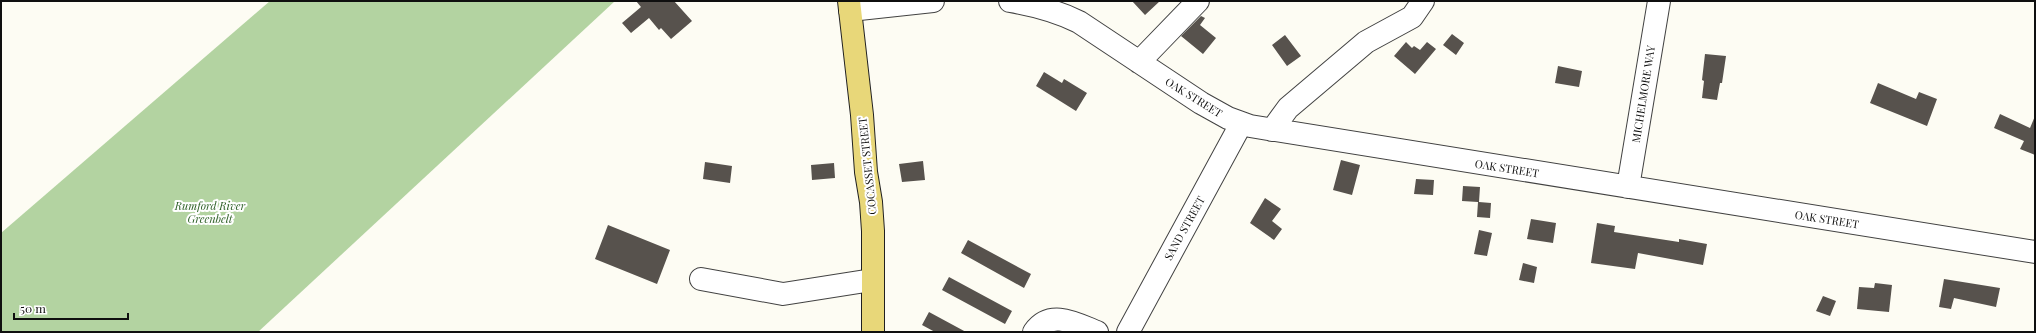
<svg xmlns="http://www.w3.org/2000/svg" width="2036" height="333" viewBox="0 0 2036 333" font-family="'Playfair Display',serif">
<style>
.forest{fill:#b3d3a1}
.building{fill:#57524d}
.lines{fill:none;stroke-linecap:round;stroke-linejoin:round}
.minor-casing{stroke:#424242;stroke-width:24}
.major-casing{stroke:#202020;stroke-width:24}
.minor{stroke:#fff;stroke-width:22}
.major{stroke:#e8d779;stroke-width:22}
.labels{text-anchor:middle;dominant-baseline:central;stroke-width:4;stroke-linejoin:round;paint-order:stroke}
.street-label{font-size:11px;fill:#0f0f0f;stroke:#fff}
.park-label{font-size:11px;font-style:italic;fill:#2e6027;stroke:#fff}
</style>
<rect width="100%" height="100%" fill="#fdfcf3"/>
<path class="forest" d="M270,1H615L258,332H1V233Z"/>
<path class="building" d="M636,1H674L692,21L671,39L661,28L659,30L649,18L631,33L622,23L641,7Z
M1132,1H1160L1145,15Z
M1201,16L1205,18L1200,25L1216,38L1203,54L1181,36Z
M1452,34L1464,43L1456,55L1443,45Z
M1285,35L1301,56L1287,66L1272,45Z
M1406,42L1412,48L1414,46L1420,50L1427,42L1436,49L1415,74L1394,56Z
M1705,54L1726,56L1722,83H1720L1717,100L1702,98L1704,81L1702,80Z
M1558,66L1582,71L1579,87L1555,83Z
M1044,72L1062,83L1064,79L1087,93L1076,111L1036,86Z
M1878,83L1916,99L1919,92L1937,99L1927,126L1870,103Z
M2000,114L2030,128L2035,116V155L2020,149L2024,141L1994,128Z
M1341,160L1360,165L1352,195L1333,190Z
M923,161L925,180L902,182L899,164Z
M705,162L732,166L730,183L703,179Z
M834,163L835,178L812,180L811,165Z
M1416,179L1434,180L1433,195L1414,194Z
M1463,186L1480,187L1479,202L1491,203L1490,218L1477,217L1478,202L1462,201Z
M1265,198L1281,209L1272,221L1282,229L1274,240L1250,223Z
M1531,219L1556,223L1553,243L1527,239Z
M1597,223L1615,226L1614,232L1679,242V239L1707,244L1703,265L1638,253L1635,269L1591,263Z
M608,225L670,250L657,284L595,259Z
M1479,230L1492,233L1487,256L1474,254Z
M968,240L1031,274L1024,288L961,253Z
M1523,263L1537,267L1534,283L1519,280Z
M949,277L1012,311L1005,324L942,290Z
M1944,279L2000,288L1996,307L1954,298L1951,309L1939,307Z
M1875,283L1892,285L1889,312L1857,309L1859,287L1874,288Z
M1823,296L1836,301L1830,316L1816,311Z
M929,312L966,332H935L922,325Z"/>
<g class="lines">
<defs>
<path id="minor" d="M1010,1C1034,5 1057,11 1079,22L1201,103L1228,118L1250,126L2035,252
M850,10L933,1
M1139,62L1198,1
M1272,130L1288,108L1366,42L1412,17L1423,1
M1628,187L1659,1
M701,279L783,294L872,280
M1034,332C1050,309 1075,323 1097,332
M1128,332L1241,124"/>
<path id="major" d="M849,1L862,115L866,172L871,202L873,231V332"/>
</defs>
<use href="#minor" class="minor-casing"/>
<use href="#major" class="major-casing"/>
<use href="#minor" class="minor"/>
<use href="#major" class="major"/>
</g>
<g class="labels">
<g class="street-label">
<text transform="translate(1643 94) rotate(-81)">MICHELMORE WAY</text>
<text transform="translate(1194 97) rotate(32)">OAK STREET</text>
<text transform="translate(867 166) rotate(-96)">COCASSET STREET</text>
<text transform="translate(1507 168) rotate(9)">OAK STREET</text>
<text transform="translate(1827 219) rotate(9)">OAK STREET</text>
<text transform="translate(1184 228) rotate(-61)">SAND STREET</text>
</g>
<g class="park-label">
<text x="210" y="205">Rumford River<tspan x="210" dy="13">Greenbelt</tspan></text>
</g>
</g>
<rect width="2036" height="333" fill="none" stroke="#0f0f0f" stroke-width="4"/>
<path d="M14 313v6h114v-6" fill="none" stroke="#0f0f0f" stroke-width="2"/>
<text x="20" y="313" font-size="12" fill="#0f0f0f" stroke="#ffffff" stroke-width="3" paint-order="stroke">50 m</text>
</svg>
